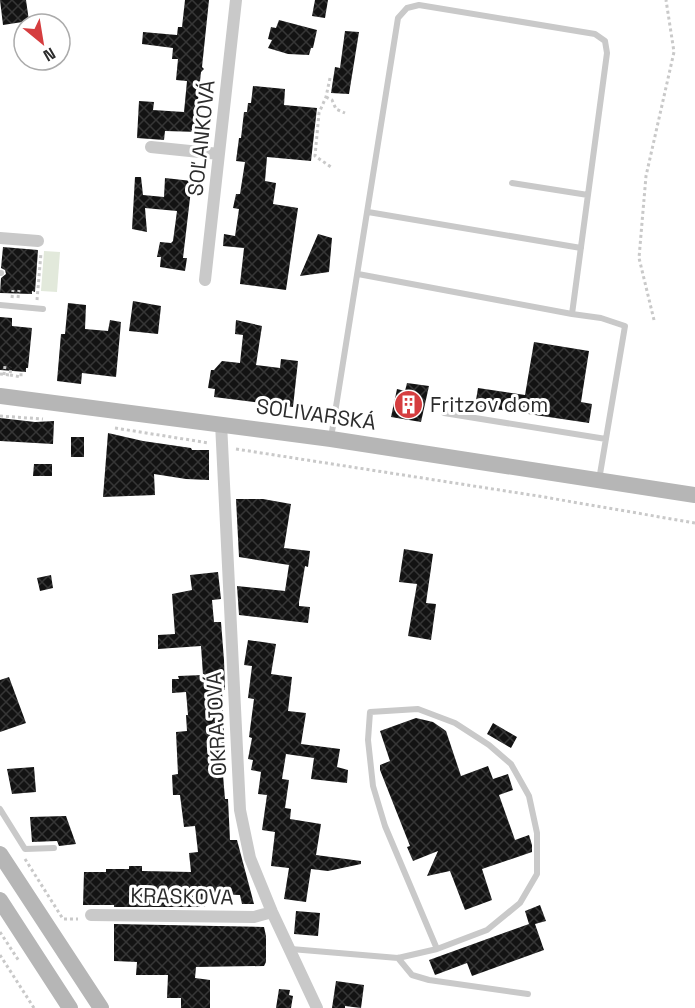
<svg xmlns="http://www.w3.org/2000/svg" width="695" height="1008" viewBox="0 0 695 1008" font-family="'Space Grotesk',sans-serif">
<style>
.green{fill:#e2e9db}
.building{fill:url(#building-cross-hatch)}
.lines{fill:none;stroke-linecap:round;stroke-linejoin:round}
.path{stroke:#c9c9c9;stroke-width:3;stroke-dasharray:3 3;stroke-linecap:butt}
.lane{stroke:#c9c9c9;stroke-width:6}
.street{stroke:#c9c9c9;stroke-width:12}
.secondary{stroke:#b6b6b6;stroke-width:16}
.labels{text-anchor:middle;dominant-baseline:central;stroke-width:6;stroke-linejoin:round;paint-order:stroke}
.street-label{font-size:21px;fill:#2c2c2c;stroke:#fff}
.poi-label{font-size:21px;fill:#2c2c2c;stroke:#fff;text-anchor:start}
</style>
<defs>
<pattern id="building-cross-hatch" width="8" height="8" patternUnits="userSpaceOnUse" patternTransform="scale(1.5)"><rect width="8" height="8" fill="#131313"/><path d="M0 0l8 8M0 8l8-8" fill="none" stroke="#363636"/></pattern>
</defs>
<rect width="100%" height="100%" fill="#fff"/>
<path class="green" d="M44,251L60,252L57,292L41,291Z"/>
<path class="building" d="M0,0H26L29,21L3,25Z
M185,0H209L202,67L204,69L201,72L198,100H202L199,132L165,131L164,140L137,138L139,101L154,102L153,110L184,112L187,81L176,80L178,59H172L173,48L142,44L143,32L177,35L178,27H182Z
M315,0H328L325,18L312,16Z
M279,20L317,30L313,48H311L309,55L288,54L268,48L272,40L268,39L271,27L276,28Z
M345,31L359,32L349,94L331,93L335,67L340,68Z
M253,86L285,89L284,105L317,108L311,161L267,157L265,181L276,183L273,204L298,208L286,290L240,284L244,248L223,246L224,234L235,236L239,209L233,208L236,194H240L245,162L236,161L239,138H241L244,112H247L248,103H251Z
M135,177H141L143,195L164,197L165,178L192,181L183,258H187L185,271L160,267L161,257H157L160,242L171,243L173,241L177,211L145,208L147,232L132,229Z
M318,234L332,238L329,272L300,276Z
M3,247L38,250L35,292L32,291V294L0,293L1,278L6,274L5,270L1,268Z
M133,301L161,306L158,334L129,331Z
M68,303L86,305L85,329L108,331L110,320L121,322L116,377L82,373L81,384L57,381L61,334H65Z
M0,317L12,318V326L32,328L28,368H26V372L0,370Z
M236,320L262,326L256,365L280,368L281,359L298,361L293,407L214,397L215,389L208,388L211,370H214L222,361L240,363L243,335L235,334Z
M534,342L589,351L581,402L592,404L589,423L475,406L478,388L525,395Z
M407,383L429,386L421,422L391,417L397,389L405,391Z
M0,418L35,422L54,421L53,444L0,441Z
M108,433L143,441L191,448L192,450H209V480L186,479L154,474L155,495L103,497Z
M71,437H84V457H71Z
M34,464H52V476H33Z
M236,499H263L291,504L284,548L310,551L308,567L305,566L299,602V606L310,607L308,623L239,615L237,586L285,591L289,565L239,557Z
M404,549L433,554L426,603L436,604L431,640L408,636L417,584L399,582Z
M218,572L221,599L212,600L214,622H221L224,660L225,690H222L225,763H222L225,799H228L230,840H237L254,904H242L240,895L206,894L205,907H114V905H83L84,872H106V869H129V866H142V871L191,872L189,853L198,852L195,826L184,827L180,795H173L172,775L178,774L176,732L187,731L186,715H188L186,692L172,693V679H179L178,676L203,675L201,646L158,649V635L175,634L172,594L192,590L190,575Z
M51,575L53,588L40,591L37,578Z
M248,640L276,644L271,674L292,677L288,711L306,713L301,744L340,749L337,767L348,770L347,783L311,779L314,758L286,754L282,779L289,780L285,808L291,809L290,819L321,824L316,855L361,861V864L328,871L311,869L306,902L284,899L289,868L271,866L275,832L262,830L267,795L258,794L261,772L251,770L253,760L248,759L252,738L249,737L254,699L248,698L252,666L244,665Z
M9,677L26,723L0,732V680Z
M416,718L433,722L446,731L461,776L488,766L493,779L508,774L513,790L499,795L515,840L529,835L532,845V852L482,869L492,900L465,910L450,871L427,876L438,851L413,861L407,847L410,846L380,770V765L390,761L380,731Z
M493,723L517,737L511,748L487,734Z
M34,767L36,792L12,794L7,769Z
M66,816L76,844L59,846L57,841L32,842L30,817Z
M540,905L546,921L535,924L544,950L472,976L467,963L435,975L429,960L529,924L525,911Z
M296,911L320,913L318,936L294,934Z
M114,924L264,927L266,936V962L264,966L196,967L195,978L210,980V1008H181V998H167L168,975H136L137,962L114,961Z
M336,981L364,985L361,1008L345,1006V1008H332Z
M279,989L290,990L289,995L293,996L291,1008H276Z"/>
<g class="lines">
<path class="path" d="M330,78L326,97L319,113L315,156L331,167
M326,97L332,100L336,109L345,113
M12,298L13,290
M18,298L19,290
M37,300L41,253
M654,320L639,258L646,176L674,52L666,0
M0,374L10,375L11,367
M4,375L5,366
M10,375L21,377V371
M266,415L267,404
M0,416L43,419
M115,428L209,443
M236,449L538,496L695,523
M25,859L63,919H78
M0,932L19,961
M0,955L34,1008"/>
<path class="lane" d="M512,183L588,195
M368,212L581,248
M0,273H1
M0,305L43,309
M572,314L601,318L625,326L599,480
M444,413L606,439
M331,438L398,18L407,8L419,5L595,34L605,41L607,53L572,314L358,274
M0,809L25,849L54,848
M291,949L398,958L437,949L487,930L520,903L537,874V833L529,796L511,764L489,745L455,723L418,709L370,712L368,740L373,786L385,826L437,949
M398,958L412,975L429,980L528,994"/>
<path class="street" d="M151,147L219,154
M0,238L38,241
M205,280L236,0
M221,423L240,810L250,858L272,912L317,1008
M91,915L254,917L272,912"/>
<path class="secondary" d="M0,396L331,439L695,495
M0,854L101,1008
M0,900L70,1008"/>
</g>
<defs>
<symbol id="building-disc" viewBox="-11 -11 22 22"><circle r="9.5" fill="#d53d3f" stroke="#fff"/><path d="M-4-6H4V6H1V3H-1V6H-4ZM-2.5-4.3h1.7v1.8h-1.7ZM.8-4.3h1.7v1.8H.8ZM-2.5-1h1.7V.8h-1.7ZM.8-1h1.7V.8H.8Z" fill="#fff"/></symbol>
</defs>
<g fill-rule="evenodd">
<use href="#building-disc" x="392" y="388" width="33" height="33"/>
</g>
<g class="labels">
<g class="street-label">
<text transform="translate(201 138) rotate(-84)">SOĽANKOVÁ</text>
<text transform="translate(316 414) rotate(8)">SOLIVARSKÁ</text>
<text transform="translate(216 724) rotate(-93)">OKRAJOVÁ</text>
<text transform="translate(182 896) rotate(1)">KRASKOVA</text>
</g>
<g class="poi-label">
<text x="430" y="404">Fritzov dom</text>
</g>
</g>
<g transform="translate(42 42) rotate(150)"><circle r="28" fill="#ffffff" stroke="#ababab" stroke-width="1.5"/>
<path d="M0-4.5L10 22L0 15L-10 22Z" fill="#d53d3f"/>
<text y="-9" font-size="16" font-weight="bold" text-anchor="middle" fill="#2c2c2c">N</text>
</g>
</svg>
